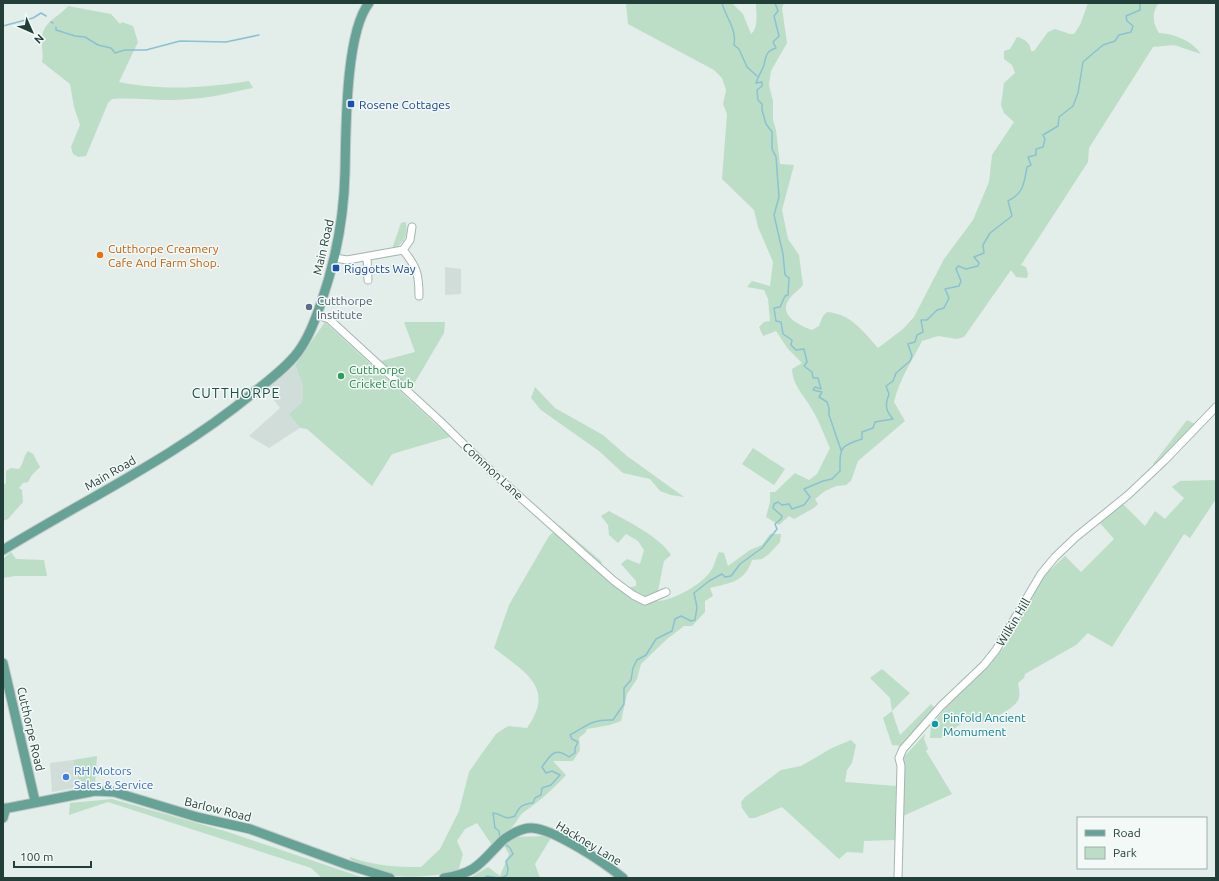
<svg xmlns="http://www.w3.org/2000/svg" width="1219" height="881" viewBox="0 0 1219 881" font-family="Ubuntu,sans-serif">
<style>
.built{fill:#d1ddd8}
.green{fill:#bcdec7}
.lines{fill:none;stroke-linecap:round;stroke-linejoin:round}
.stream{stroke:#8bc1d2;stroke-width:1.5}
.minor-casing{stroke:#a5b5b1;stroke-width:9}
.major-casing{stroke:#c1c9c8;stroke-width:11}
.minor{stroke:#fff;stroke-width:7}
.major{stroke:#67a297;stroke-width:9}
.transit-dot{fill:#1a4fb4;stroke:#f3f9f7;stroke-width:1.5}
.food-dot{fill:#e8710a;stroke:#f3f9f7;stroke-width:1.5}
.service-dot{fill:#5c6f8a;stroke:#f3f9f7;stroke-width:1.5}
.leisure-dot{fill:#2e9e5b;stroke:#f3f9f7;stroke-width:1.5}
.culture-dot{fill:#0f9aa8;stroke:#f3f9f7;stroke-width:1.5}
.shop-dot{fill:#3f7fe0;stroke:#f3f9f7;stroke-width:1.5}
.labels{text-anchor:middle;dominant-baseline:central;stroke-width:3;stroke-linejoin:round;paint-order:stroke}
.transit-label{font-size:12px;fill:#164399;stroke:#f3f9f7;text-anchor:start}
.street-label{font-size:12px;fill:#223e39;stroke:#f3f9f7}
.food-label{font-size:12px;fill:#c56008;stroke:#f3f9f7;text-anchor:start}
.service-label{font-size:12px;fill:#4e5e75;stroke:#f3f9f7;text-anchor:start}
.leisure-label{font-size:12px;fill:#27864d;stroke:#f3f9f7;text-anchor:start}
.culture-label{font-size:12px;fill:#0d838f;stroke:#f3f9f7;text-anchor:start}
.shop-label{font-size:12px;fill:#366cbe;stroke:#f3f9f7;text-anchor:start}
.quarter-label{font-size:14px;letter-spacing:1px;fill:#1e5048;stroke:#f3f9f7}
</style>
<rect width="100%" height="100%" fill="#e3ede9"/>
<path class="built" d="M445,267L461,269V294L445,295Z
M295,365L303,386L302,402L289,414L300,428L269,448L249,436L280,408L266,390Z
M73,760L80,787L52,792L50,763Z"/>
<path class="green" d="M626,3H732L743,14L751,34C759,28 756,12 756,3H784L782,8L787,43L771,71L769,85L773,101V120L776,130L780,164L794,165L782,210L788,239L799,255L803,285C799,290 791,295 788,301C779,316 801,326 812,330L819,326L823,316L827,312C851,314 863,331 878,348L903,329L914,317L944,259L973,220L989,182L992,155L1014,122L1004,113L1001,105L1004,83L1015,73L1012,65L1004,59V51L1010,49L1017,37C1024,38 1031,44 1031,51H1034L1048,32L1055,29L1070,34H1074L1080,25L1088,3H1159C1151,12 1153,24 1159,33C1175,34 1191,40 1201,54L1174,45L1153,47L1089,148L1088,162L1021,265L1026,267L1028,274L1027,278L1016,277L1011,270L964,337L957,339L938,336L922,341C912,361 899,380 894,402L905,421L858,461L851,481L846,485L836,486L825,491L815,499L818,504L814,508L794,519L789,516L779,525L766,517L770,502V492H775L795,473L809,480L817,474L830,448C824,435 820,423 813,411C805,396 793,387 792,369L802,363L788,349L776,331L763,336L759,327L764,322L770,321L768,299L764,290L747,287L752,281L770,286L773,262L758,227L754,210L722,179L727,114L723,104L726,90L722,78L714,70L628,24Z
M68,6L111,14L120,24L122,22L133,26L138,42L119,82C165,91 203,88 249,81L253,88C232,92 211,98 189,99C163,102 138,97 112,99L108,103L86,156L78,157L73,154L71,147L80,125L74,107L70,84L42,62C44,54 41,46 42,37C44,21 59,17 68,6Z
M406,222C408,235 405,244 392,249L401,223Z
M325,322L450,437L392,454L372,486L307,429L300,428L289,414L302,402L303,386L295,365Z
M404,322H445L444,333L411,389L381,361L415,352Z
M535,387L555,408L603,435L627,456L684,497L671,495L660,491L650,479L623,473L599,451L541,410L531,398Z
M1187,420L1195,424L1154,465L1153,464Z
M753,448L785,469L774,485L742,464Z
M28,451L33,454L40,467L32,475L28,482L23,483L19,488L22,490L23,502L8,519L3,521V485L6,483V471L11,468L19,469C24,463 23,457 28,451Z
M1216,480V499L1190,538L1184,534L1112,647L1088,633L1076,645L1025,674L1024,678L1018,683C1019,689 1021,697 1017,702C1010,711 992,719 982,723L969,718L941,738H930L931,725L935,728L939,724L936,720L947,706L988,666L1006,645L1044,576L1065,556L1081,572L1114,539L1100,523L1122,503L1145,526L1155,511L1165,519L1184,498L1172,487L1180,481Z
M609,511C627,521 660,537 671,555L664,561L656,601C671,602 705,583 712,569C715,564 716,557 719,552L724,553L728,566L750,550L762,545L770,534H781L780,542L769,554L762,559L752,560C745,582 730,583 710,588L713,596L705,601V612L692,626H684L667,639L641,664L637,679L627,694L621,721L610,725L587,729L586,732L579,738L580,750L573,761H553L566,775C553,789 540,801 524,812C520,814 517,822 513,826C507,833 499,839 492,845L477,823L465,829L457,841L463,854L458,872C438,875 417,878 396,876C380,874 365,866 350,859V857C373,866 397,867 421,867L440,849L459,811L469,772L483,752L496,734L508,726L527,728C556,687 525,673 494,648L509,605L549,536L560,526L602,562L598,570L623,589L636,586V581L621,564L627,559L640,564L644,550L638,541L626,534L618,543L609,535L608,525L601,516Z
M11,552L16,559L44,560L47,576H15L3,578V559Z
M882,669L910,693L892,711L900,735L931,704L935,708L902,746L892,745L883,718L892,711L890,698L870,678Z
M925,734L924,739L928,749L926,751L952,794L903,816L901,760Z
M851,740L856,745L852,763L847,770L845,782L896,786L895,840L864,841L863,853L847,852L839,859L782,807L755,818H749L742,808L741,802L745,797L781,770L801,766L832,748Z
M97,756L95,784L93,786L80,787L73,760Z
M112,799L225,831L364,878H322L311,868L108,802L69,815L70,803Z
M543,836L551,838L535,864L540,878H470L488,867L500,876L509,854L503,844L516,837Z"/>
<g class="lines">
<path class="stream" d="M722,3C726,18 737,29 734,45L739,49L747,67L757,76
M775,3L778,11L774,16L779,36L773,42L776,48C766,51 766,56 764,65C762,71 758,76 756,83L762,82V86L757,90L758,100L762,104V110L766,124L772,132V149L776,157L779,197L774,215L783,254L785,275L789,278L788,295L785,296L780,307L774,308L776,321L781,322L783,334L792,340L791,345L796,350L804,349L807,362L804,366L812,372L813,378H818L821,389L815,387L813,390L822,392L819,397L827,402L829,408V415L841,450
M51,22L53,23
M3,26L33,18L41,13L46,16
M56,27V30L75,36L85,37L98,45L111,48L115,53L125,50H146L180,41L226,42L259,35
M500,839L499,831L495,828L493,813C504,814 503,821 515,816C519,806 523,804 533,803L535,798L541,795L542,788L551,785L560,775L552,771L546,773L542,767C550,756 554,746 569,757L575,753V748L578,742L572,739L570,735C588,725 592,719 613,720L624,704V688L631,680L633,668L637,660L646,655L656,639L672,631L675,619L681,616L691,621L695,620L697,607L694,593L709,581L722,574L725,577L731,576L740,564L762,548L777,529L775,524L781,519L782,516L773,508L774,504L778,502L782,505L789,504L792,509L804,505L810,497L804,489L823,481L832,479L840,471C840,448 839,446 862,439V432L873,428L875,422L893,419C885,410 885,404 889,394L886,386L893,381L896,373L910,361L912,356L908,344L915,342L917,335L923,332L921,320H927L937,310L944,308L949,298L945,289L959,286L961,281L956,269L958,266L966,269L978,266L979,263L974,257L984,253L983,245L990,233L1012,216L1008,201C1024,193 1024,183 1027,167L1031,165L1028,157L1036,155V149L1043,147L1045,139L1043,135L1058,126L1059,117L1073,106L1078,93L1083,62L1103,45L1115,41L1119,35L1131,32L1133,26L1127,21L1126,16L1140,10V3
M484,878L487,876L499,878
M501,878L507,875L508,869L506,861L513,854L510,848L504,843"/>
<defs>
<path id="minor" d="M403,250C417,267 419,274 419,296
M367,257L368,280
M335,258L347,260L403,250L410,240L412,227
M317,315L329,319L440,421L492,472L614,581L633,595L645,601L666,592
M898,878L901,766L899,758L903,749L941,706L984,665L996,650L1041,574L1055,557L1076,537L1128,495L1165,460L1216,407"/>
<path id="major" d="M3,550C86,499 177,456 253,393C269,380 286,368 298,352C309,337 315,320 321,303C336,260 344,218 345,172C346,133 345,33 369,3
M3,663L35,801
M3,809L95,791L114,792L197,817L250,829L348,865L390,878
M3,818L6,808
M444,878C477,873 480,863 502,841C509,835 523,827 532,828C554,829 605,863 623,878"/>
</defs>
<use href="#minor" class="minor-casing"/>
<use href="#major" class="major-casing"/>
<use href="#minor" class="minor"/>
<use href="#major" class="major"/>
</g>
<g class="transit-dot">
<rect x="347" y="100" width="8" height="8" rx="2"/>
<rect x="332" y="264" width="8" height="8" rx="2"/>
</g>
<circle class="food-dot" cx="100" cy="255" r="4"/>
<circle class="service-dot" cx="309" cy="307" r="4"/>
<circle class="leisure-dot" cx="341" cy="376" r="4"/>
<circle class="culture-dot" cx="935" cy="724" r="4"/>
<circle class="shop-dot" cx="66" cy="777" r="4"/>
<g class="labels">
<g class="transit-label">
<text x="359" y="104">Rosene Cottages</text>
<text x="344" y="268">Riggotts Way</text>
</g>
<g class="street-label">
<text transform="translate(323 247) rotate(-77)">Main Road</text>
<text transform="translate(493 471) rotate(43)">Common Lane</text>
<text transform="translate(110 473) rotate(-30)">Main Road</text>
<text transform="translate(1013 622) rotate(-59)">Wilkin Hill</text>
<text transform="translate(31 729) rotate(77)">Cutthorpe Road</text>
<text transform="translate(218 809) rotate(14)">Barlow Road</text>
<text transform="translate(589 843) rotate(31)">Hackney Lane</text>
</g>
<g class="food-label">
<text x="108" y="248">Cutthorpe Creamery<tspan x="108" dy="14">Cafe And Farm Shop.</tspan></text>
</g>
<g class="service-label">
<text x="317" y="300">Cutthorpe<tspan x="317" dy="14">Institute</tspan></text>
</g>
<g class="leisure-label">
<text x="349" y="369">Cutthorpe<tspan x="349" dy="14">Cricket Club</tspan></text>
</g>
<g class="culture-label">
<text x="943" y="717">Pinfold Ancient<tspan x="943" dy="14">Momument</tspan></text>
</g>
<g class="shop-label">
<text x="74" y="770">RH Motors<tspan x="74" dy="14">Sales &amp; Service</tspan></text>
</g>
<g class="quarter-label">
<text x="236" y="393">CUTTHORPE</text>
</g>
</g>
<rect width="1219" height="881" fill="none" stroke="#223e39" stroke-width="8"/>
<rect x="1077" y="817" width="130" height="52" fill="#f3f9f7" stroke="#9faeab"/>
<rect x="1085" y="830" width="20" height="6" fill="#67a297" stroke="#9faeab"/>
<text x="1113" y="837" font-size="12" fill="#223e39">Road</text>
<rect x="1085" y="847" width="20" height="12" fill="#bcdec7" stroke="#9faeab"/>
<text x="1113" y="857" font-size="12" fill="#223e39">Park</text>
<g transform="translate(32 32) rotate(135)" stroke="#f3f9f7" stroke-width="3" paint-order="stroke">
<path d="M0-3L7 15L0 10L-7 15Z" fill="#223e39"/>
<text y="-6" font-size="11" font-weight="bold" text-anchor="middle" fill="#223e39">N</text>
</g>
<path d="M14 861v6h77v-6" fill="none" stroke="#223e39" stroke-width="2"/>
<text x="20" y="861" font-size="12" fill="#223e39" stroke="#f3f9f7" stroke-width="3" paint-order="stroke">100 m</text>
</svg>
